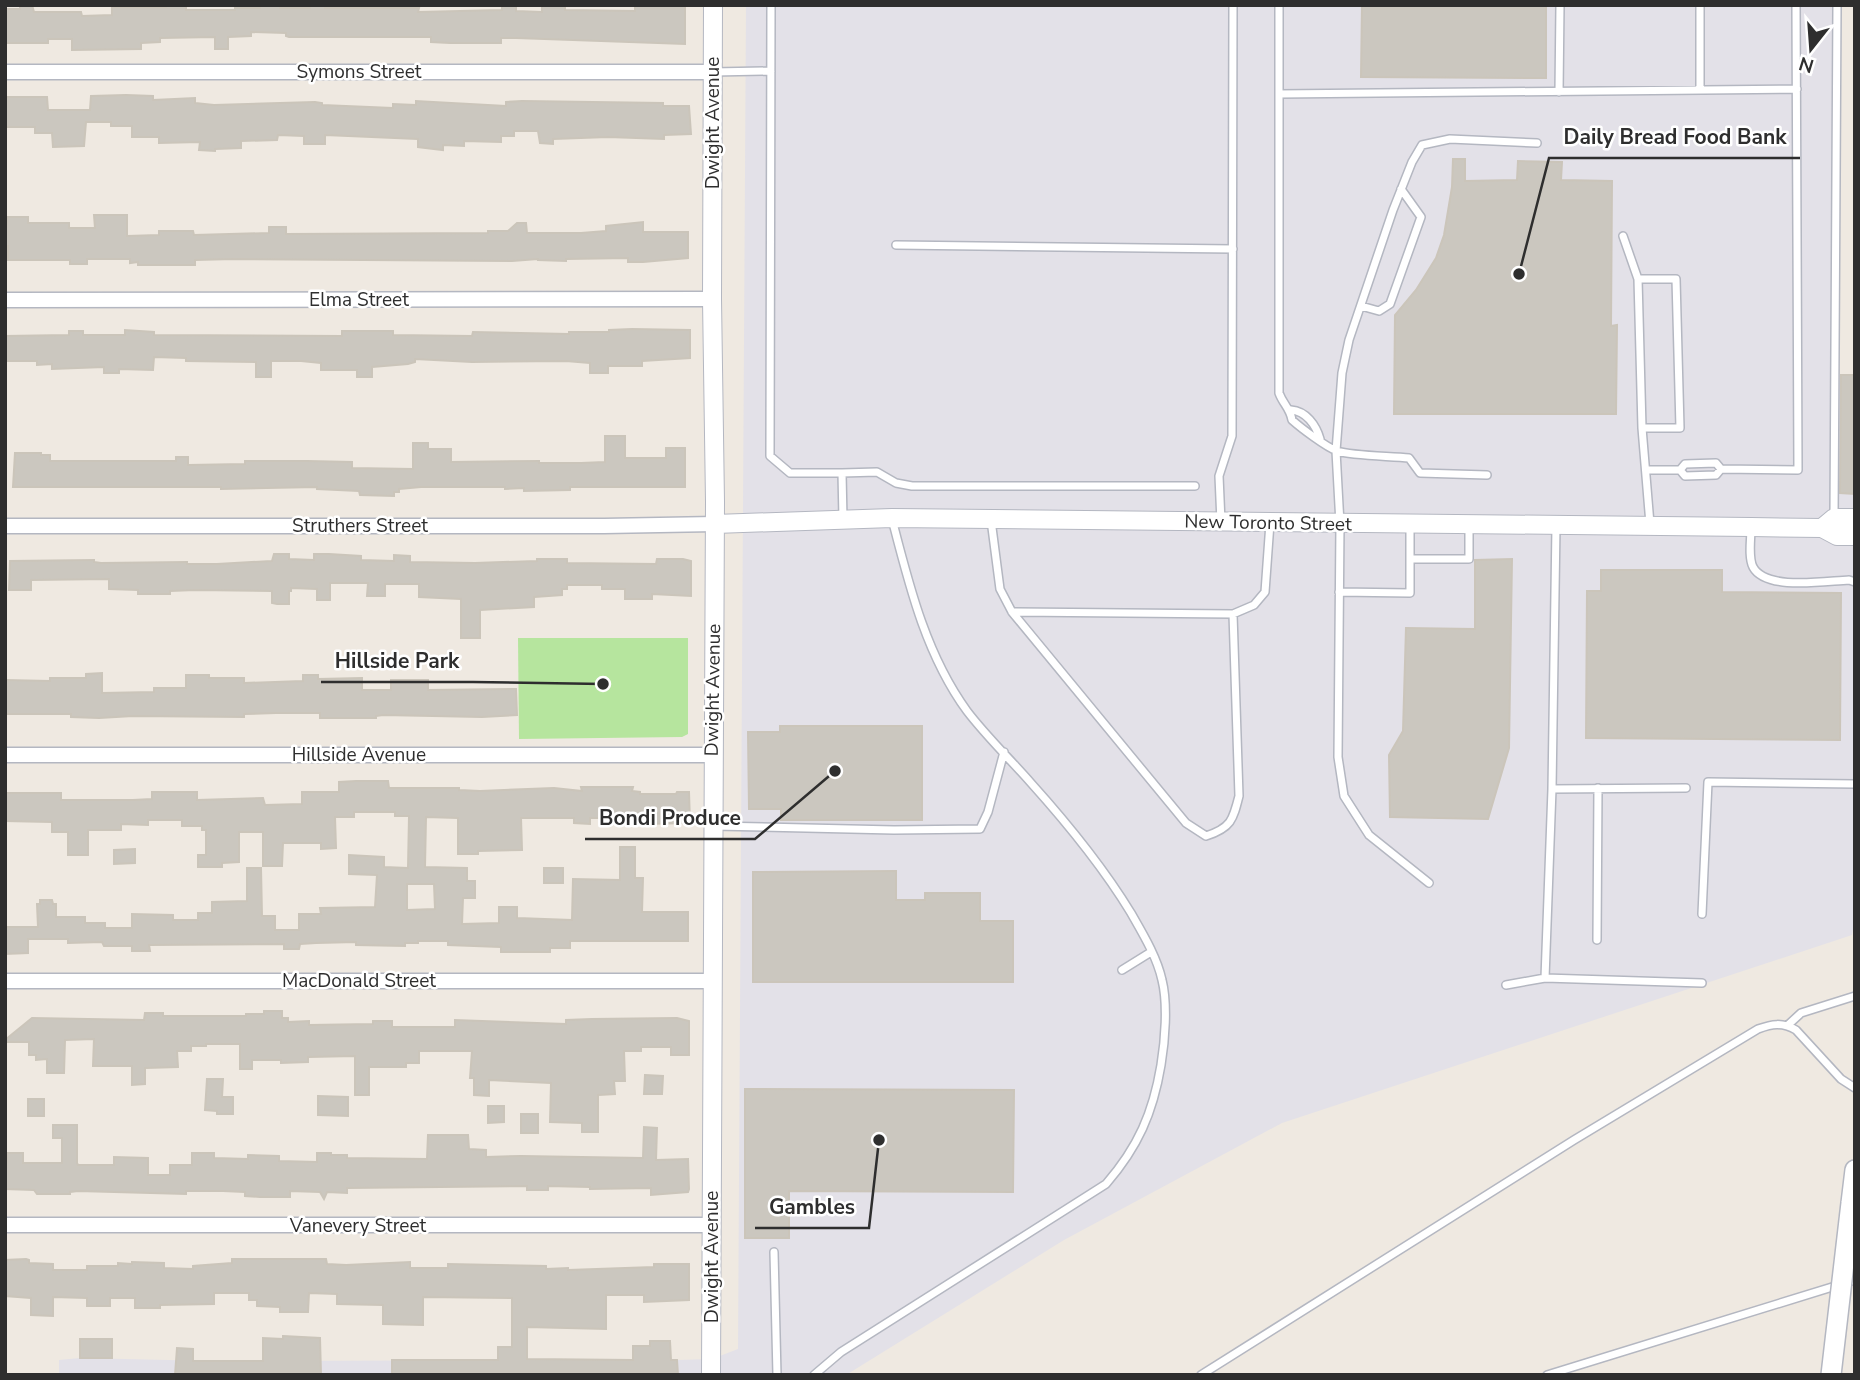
<svg xmlns="http://www.w3.org/2000/svg" width="1860" height="1380" viewBox="0 0 1860 1380" font-family="'Nunito Sans',sans-serif">
<style>
.industrial{fill:#e3e1e8}
.green{fill:#b6e59e}
.building{fill:#cbc7bf;stroke:#cbc5ba;stroke-width:2;fill-rule:evenodd}
.lines{fill:none;stroke-linecap:round;stroke-linejoin:round}
.service-casing{stroke:#b4b7c1;stroke-width:10}
.minor-casing{stroke:#b4b7c1;stroke-width:17}
.tertiary-casing{stroke:#b4b7c1;stroke-width:20}
.secondary-casing{stroke:#b4b7c1;stroke-width:22}
.service{stroke:#fff;stroke-width:7}
.minor{stroke:#fff;stroke-width:14}
.tertiary{stroke:#fff;stroke-width:18}
.secondary{stroke:#fff;stroke-width:19}
.secondary-bridge-casing{stroke:#b4b7c1;stroke-width:22;stroke-linecap:butt}
.secondary-bridge{stroke:#fff;stroke-width:19}
.labels{text-anchor:middle;dominant-baseline:central;stroke-width:5;stroke-linejoin:round;paint-order:stroke}
.street-label{font-size:19px;fill:#2e2e2e;stroke:#fff}
.leader{fill:none;stroke:#2e2e2e;stroke-width:2.5}
.callout-dot{fill:#2e2e2e;stroke:#fff;stroke-width:2.5}
.callout-label{font-size:21px;text-anchor:middle;font-weight:bold;fill:#2e2e2e;stroke:#fff;stroke-width:5;stroke-linejoin:round;paint-order:stroke}
</style>
<rect width="100%" height="100%" fill="#efe9e1"/>
<path class="industrial" d="M746,5H1834L1833,381L1855,380V918L1852,935L1282,1123L1064,1240L846,1375H59V1360L80,1358L212,1361L677,1360L712,1359L738,1349Z"/>
<path class="green" d="M518,638H688V734L682,737L519,739Z"/>
<path class="building" d="M20,5H32L34,12H81L82,16L112,15V7H166V5H186V10H235V8H260V5H280V8H310V5H325V8H419L418,12L502,10V5H516V11L542,12V5H565V10L635,11V5H685V44L516,38H501V43H450L431,42V37H289L286,36V33L251,32V36L228,37V49H215V37L160,38V42L141,43V49L72,50V39H48V43H5V9H20Z
M1362,5H1546V78L1361,77Z
M126,95L153,96V100L195,98V103L214,105L315,102L322,103V105L393,108V104L416,105V101L506,106V102L522,101L663,103V106H689L691,134L664,135V139L608,137L553,139V144L540,143L538,131H514V136H501V142L464,141V146L443,145V150L418,147V139L325,135V144H304V136L278,135L277,140L241,141V148L215,149V151L199,150L200,142L159,143V137H132V126H111V122H86L84,146L53,147L52,133H35V127H5V97H47L48,110H90L91,96Z
M1453,159H1465V181L1517,180L1518,161L1562,162L1561,180L1612,181L1611,326L1617,325L1616,414H1394L1395,315L1416,290L1436,258L1444,235L1452,187Z
M94,215H127V236L159,235V231H193L194,235L269,233V227H286V234L488,233V231H508L517,223H526L527,233H581L606,231V226L643,222V232H688V258L643,262H628V258L566,259V261L538,260V259L512,261L234,259L195,260V265H138V262L130,263V259H87V264H70V260H8V246H5L7,217H28V223H69V228H95Z
M632,329L690,330V358L642,361V366H608V373H590V363L566,361L472,362L415,359V362L408,364L372,367V377H357V370H321V363L301,361H271V377H256V362L186,361V358L154,357L153,370L119,369V373H104V367L52,369V364L37,365V361H5V336L69,335V331H83V335H125V330L154,332V335L342,336V331H393V335L472,336L473,332L569,334V332H609V330Z
M1841,375H1855V494L1840,493Z
M605,436H625V458H666V448H685V487H570V490L524,491V488L505,489V487H421L399,489V492H394V496L360,495L359,491L317,489V487L221,489V487H13L15,453H41V455H50V461H176V457H188V465L245,464V461H307L352,462V468L413,469V443H428V449H451V462L539,461V463H581L605,462Z
M274,554H289V559L314,560V554H329L361,556V560L394,561V555L410,556V562L475,563L537,561V559H567V563L656,564L657,559H683L691,561V596L652,594V599H625V589H602V585H567V589H562V595L534,597V607L480,610V638H461V599L419,597V584H385V596H367L368,583H330V600H317V589L291,588V591H289V604H277L272,603V591L195,590L170,591V594H138V590L109,589V579L31,580V590H9L10,561L94,560V562L101,563L187,562V564H217L272,561Z
M1512,559L1509,748L1488,819L1390,817L1389,755L1403,731L1406,628L1475,629V560Z
M1601,570H1722V592L1841,593L1840,740L1586,738L1587,591H1601Z
M102,673V693L154,692V688H186V675H209V678H244V683L303,681V675H318V679L362,678V690H391V680H428V690L516,689L517,715L482,717L383,715L376,716V718H320V713H276L244,714V717L133,716L99,718L71,717V714H5V680L50,681V678H86V674Z
M780,726H922V820H781V809H749L748,732H780Z
M356,781H388L389,788H459V790L480,791L554,788L582,791L581,787H633L632,791L640,792V794H676L677,792H689L690,823L646,824V818H590V824L574,823V818H521L522,850L478,851V854H458V818L426,817L425,867L467,868V881H475V898H463L462,924L499,923V907H517V918L572,920L573,879L620,880V847H635V878H643L642,912H688V941H570V948H550V952H501V947L448,945V941H418V943H405V946L356,945V942L316,943L300,944L299,949H284V944L149,945L150,951H132V946H104L102,942L68,943V939H28V953L5,954V927H38L37,904H40V900H52L53,904H56V917H85V923H105V928H132V914L173,915V920H198V913H212V902L247,901V868H261L262,916H275V930H299V914H321L320,908L375,907L377,875L349,874V855L384,857V867L408,868L409,816H395V812H354V817H335L336,848L321,849V843H283L282,866H263V832H239V862L222,863V867H198V855H206V830H202V826H182V820H148V825L121,824V830H88V855H68V832H52V822L5,821V793H61V800H133L152,799V792H197V800L263,798L265,805L302,804V792H339V782ZM407,884H434L435,909L407,910Z
M135,849V863L114,864V850Z
M544,868H563V883H544Z
M896,871V900H925V893H980V921H1013V982H753V872Z
M264,1011H282V1018H288V1022L309,1021V1025L373,1024V1021H392V1027H455V1020L566,1024V1020L592,1019L677,1018L689,1021V1055H671V1047H641V1051H624L625,1081H614L615,1094L598,1095V1132H582V1123L550,1122L551,1083L489,1080V1096L474,1095V1078H470L472,1051H419V1063H406V1067H369V1095H355V1056L308,1057V1062L281,1063V1060H252V1069H240V1044H206V1046H191V1051H177L178,1067L145,1068V1084L132,1085V1066H93L94,1039L65,1040L64,1073H47V1059L36,1060V1055H29V1042H5V1040L32,1018L144,1020L145,1013H163V1016H246V1014H264Z
M645,1075L663,1076L662,1094H644Z
M207,1079H223L222,1097H233V1114H217V1111L205,1110Z
M745,1089L1014,1090L1013,1192L789,1191V1238H745Z
M318,1096L348,1097V1116L318,1115Z
M28,1099H44V1116H28Z
M488,1106H504V1122L488,1123Z
M521,1114H538V1133H521Z
M53,1125H77V1163L78,1165H114V1157L148,1158V1175H170V1165H192V1153H214V1158L248,1159V1155L279,1156V1161L317,1162V1153H331V1155H347V1158L427,1159L428,1135H468L469,1149L486,1150V1157L521,1156L643,1158L644,1127L657,1128L656,1160L688,1159L689,1189L688,1192L651,1195V1188L590,1189V1187L548,1186V1190H527V1186L347,1188V1193L327,1192L324,1199L320,1192L290,1191V1197H260L245,1196V1192L223,1191H186V1194L78,1191L70,1192V1194H37L34,1190L5,1189L7,1153H23V1163H62V1138H53Z
M26,1259L29,1260V1263L53,1264V1270H87V1266H118V1263L132,1264V1262L164,1263V1268L193,1269V1266L232,1263V1259H326L327,1264L346,1265L410,1262V1268H448V1264L546,1266V1269L568,1268V1270L654,1267V1264H689V1300L644,1302V1295H606V1329L527,1327V1359L633,1360V1346H650V1341H670L671,1360H677L678,1375H392V1360H498V1347H512V1298L423,1297V1325L383,1324V1305L337,1304V1294L309,1293L308,1312H280V1307L257,1306V1300H249V1293H214V1304L160,1305V1308H135V1298H110V1306H87V1298L53,1297V1316L31,1315V1298L5,1296V1260Z
M283,1336L320,1338L321,1375H175L177,1348L193,1349V1361H263V1338L283,1339Z
M80,1339H112V1358H80Z"/>
<g class="lines">
<defs>
<path id="service" d="M771,5L770,456L790,473H842L843,519
M1279,5V393C1283,404 1290,408 1292,420C1301,428 1326,447 1337,451C1353,456 1391,456 1409,458L1420,473L1487,475
M1700,5V90
M713,72L771,71
M1559,92L1560,5
M1279,94L1797,89
M1623,236L1638,279
M896,245L1233,249
M1361,306L1379,311L1390,304L1421,217L1401,189
M1291,410C1306,411 1316,425 1320,439
M1642,428H1680L1676,279H1638L1642,428L1650,524
M1646,470H1680L1685,476L1716,475L1721,469
M1680,470L1685,464L1716,463L1721,469L1798,470L1796,5
M842,473L877,472L896,483L912,486H1195
M1834,518L1837,5
M991,520L1000,589L1012,612L1233,614L1254,605L1265,592L1270,523
M1221,522L1219,476L1232,436L1233,5
M1556,526L1552,789L1545,978L1702,983
M1751,528C1751,539 1748,557 1753,567C1766,591 1825,581 1849,580L1855,582
M1410,559H1469V525
M1339,592L1410,593V524
M1012,612L1186,823L1206,836C1231,828 1233,820 1239,796L1233,614
M1552,789L1686,788
M714,826L894,830L980,829L988,812L1004,752
M1429,883L1369,835L1344,796L1338,757L1340,524L1336,451L1342,373L1349,340L1393,210L1412,162L1422,145L1450,139L1537,143
M1702,914L1708,782L1855,784
M1597,940L1598,788
M1122,970L1151,952
M1506,985L1545,978
M1788,1025L1801,1013L1855,996
M774,1252L777,1375
M814,1375L841,1352L1106,1184C1138,1147 1153,1113 1161,1065C1165,1041 1168,1004 1162,980C1157,957 1143,934 1131,913C1103,867 1067,823 1031,783C1010,759 986,736 967,711C926,655 909,585 892,519
M1201,1375L1574,1140L1758,1029C1772,1024 1782,1022 1796,1030L1841,1079L1855,1088
M1547,1375L1855,1280"/>
<path id="minor" d="M5,72H713
M5,300L712,299
M5,526H604L715,524
M5,755H712
M5,981H712
M5,1225H712"/>
<path id="tertiary" d="M715,524L892,518L1751,527L1822,528L1837,536H1855
M1822,528L1834,518H1855
M711,1375L715,502L712,299L713,5"/>
<path id="secondary" d="M1851,1203L1855,1170"/>
</defs>
<use href="#service" class="service-casing"/>
<use href="#minor" class="minor-casing"/>
<use href="#tertiary" class="tertiary-casing"/>
<use href="#secondary" class="secondary-casing"/>
<use href="#service" class="service"/>
<use href="#minor" class="minor"/>
<use href="#tertiary" class="tertiary"/>
<use href="#secondary" class="secondary"/>
<defs>
<path id="secondary-bridge" d="M1831,1375L1851,1203"/>
</defs>
<use href="#secondary-bridge" class="secondary-bridge-casing"/>
<use href="#secondary-bridge" class="secondary-bridge"/>
</g>
<g class="labels">
<g class="street-label">
<text x="359" y="72">Symons Street</text>
<text transform="translate(713 123) rotate(-90)">Dwight Avenue</text>
<text x="359" y="300">Elma Street</text>
<text transform="translate(1268 523) rotate(1)">New Toronto Street</text>
<text x="360" y="526">Struthers Street</text>
<text transform="translate(713 690) rotate(-89)">Dwight Avenue</text>
<text x="359" y="755">Hillside Avenue</text>
<text x="359" y="981">MacDonald Street</text>
<text x="358" y="1226">Vanevery Street</text>
<text transform="translate(712 1257) rotate(-90)">Dwight Avenue</text>
</g>
</g>
<path class="leader" d="M1519 274L1549 158H1800M603 684L473 682H321M835 771L755 839H585M879 1140L869 1228H755"/>
<g class="callout-dot">
<circle cx="1519" cy="274" r="7"/>
<circle cx="603" cy="684" r="7"/>
<circle cx="835" cy="771" r="7"/>
<circle cx="879" cy="1140" r="7"/>
</g>
<g class="callout-label">
<text x="1675" y="144">Daily Bread Food Bank</text>
<text x="397" y="668">Hillside Park</text>
<text x="670" y="825">Bondi Produce</text>
<text x="812" y="1214">Gambles</text>
</g>
<rect width="1860" height="1380" fill="none" stroke="#2e2e2e" stroke-width="14"/>
<g transform="translate(1811 49) rotate(197)" stroke="#ffffff" stroke-width="5" paint-order="stroke">
<path d="M0-5L12 26L0 18L-12 26Z" fill="#2e2e2e"/>
<text y="-10" font-size="19" font-weight="bold" text-anchor="middle" fill="#2e2e2e">N</text>
</g>
</svg>
